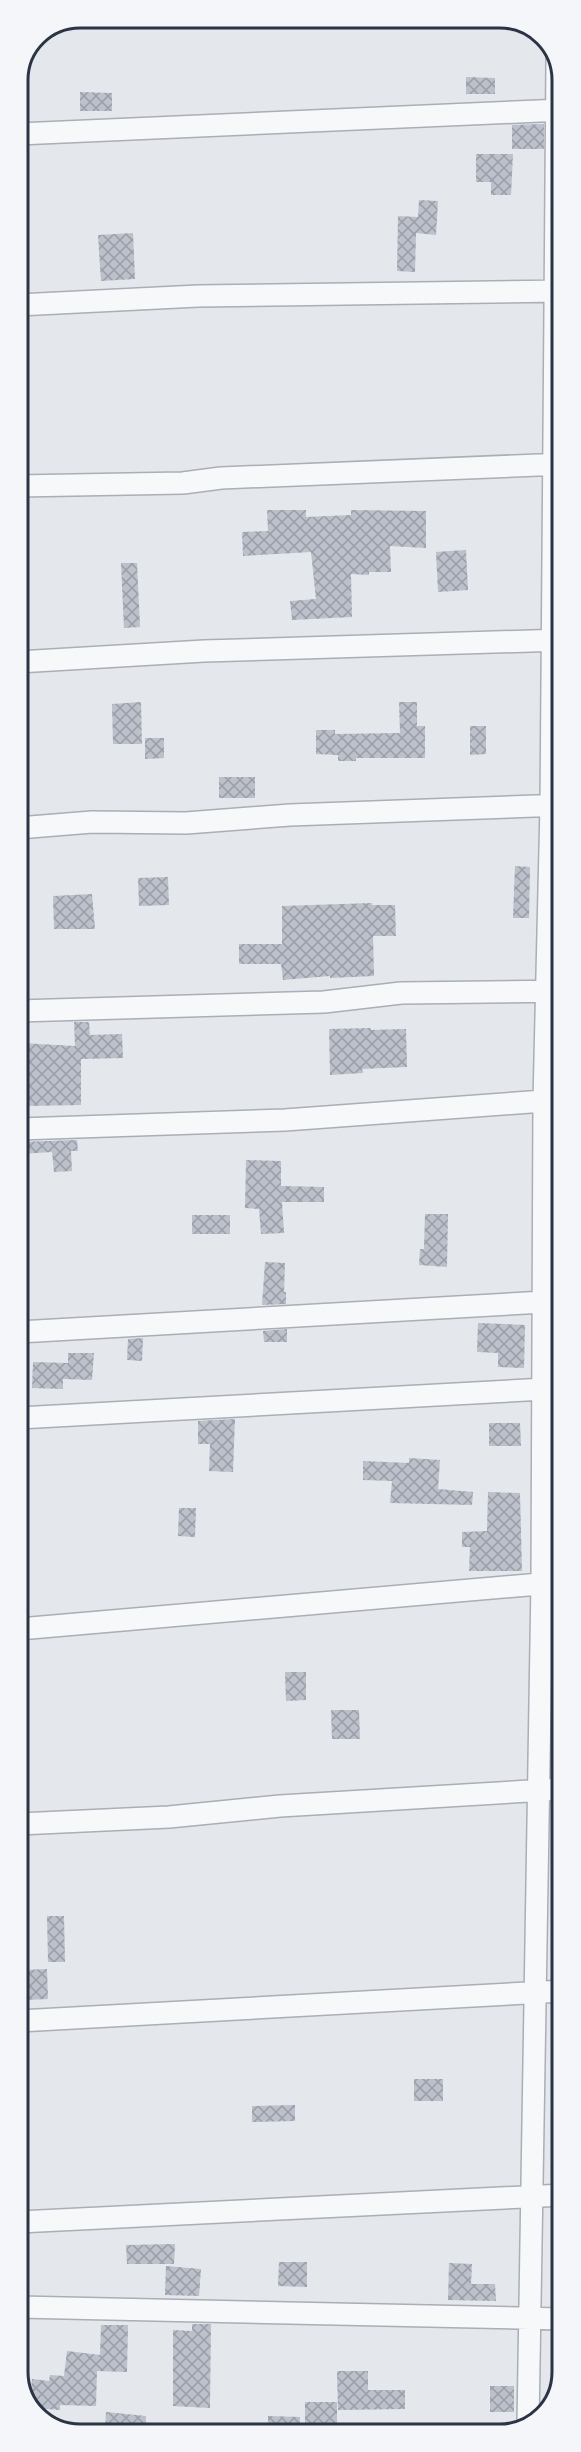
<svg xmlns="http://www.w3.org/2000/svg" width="581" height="2452" viewBox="0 0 581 2452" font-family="Jost,sans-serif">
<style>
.building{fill:url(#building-cross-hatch)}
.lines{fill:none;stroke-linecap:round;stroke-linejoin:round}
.street-casing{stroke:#a9aeb7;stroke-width:24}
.street{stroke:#f7f8fa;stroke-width:21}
.rim{fill:none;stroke:#2b3445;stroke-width:3}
</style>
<defs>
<pattern id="building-cross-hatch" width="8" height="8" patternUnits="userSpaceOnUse" patternTransform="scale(1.5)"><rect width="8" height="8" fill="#bbc0ca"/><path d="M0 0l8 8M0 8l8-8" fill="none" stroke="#989da6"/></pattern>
</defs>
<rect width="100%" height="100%" fill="#e4e7ec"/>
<path class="building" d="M466,77L495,78V94H466Z
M80,92L112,93V111H80Z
M544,124V149H512V125Z
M476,154H513L511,195H491V182H476Z
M419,200L438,201L436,235L416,233L415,272L397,271L398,216L418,217Z
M133,233L135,279L101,281L98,235Z
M267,510H306V517L351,515V510L426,511V548L390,546L391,572H369V575L351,574L352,617L292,620L290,601L316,599L311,552L243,556L242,532L268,531Z
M466,550L468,590L438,592L436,552Z
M121,563H137L140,627L124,628Z
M141,702L142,744H113L112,704Z
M399,702H417V726H425V758H356V761H338V755L316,754V730H335V734L400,733Z
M470,726H486V754L470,755Z
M145,738H164V758L145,759Z
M219,777H255V798H219Z
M515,866L530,867L529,918H513Z
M168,877L169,905L139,906L138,878Z
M92,894L95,929H54L53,896Z
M372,903V905H395L396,936H373L374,976L330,978V976L283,980L281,964H239V944H282V906Z
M74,1022H89L90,1035L122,1034L123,1058L81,1059V1105L24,1106L22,1043L75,1046Z
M371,1028V1030L406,1029L407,1067L362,1069L363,1073L330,1075L329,1029Z
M77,1140L78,1151H71L72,1171L54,1172L52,1152L19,1154V1142Z
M246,1160L281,1161V1186L324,1187V1202H282L284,1233L261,1234L259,1209L245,1208Z
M425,1214H448L447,1267L419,1265L420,1249H424Z
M192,1215H230V1234H192Z
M265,1262L285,1263L284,1292H286V1304L262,1305Z
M478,1323L525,1325L524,1368L498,1367V1353L477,1352Z
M287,1329V1342H264L263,1331Z
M143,1338L142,1361L127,1360L128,1339Z
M68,1353H94L92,1380L63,1379V1389L32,1388L33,1362L68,1363Z
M235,1419L233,1472L209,1471L210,1444H198V1421Z
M489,1423H520L521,1446H489Z
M409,1458L440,1460L438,1489L473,1492L472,1505L390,1503L392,1481L363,1480V1461L409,1463Z
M488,1492L520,1493L522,1571H469L470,1547H462V1532L487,1531Z
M179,1508H196L195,1537L178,1536Z
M285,1672H306V1700L286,1701Z
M331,1710H359L360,1739H332Z
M47,1916H64L65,1962H48Z
M47,1969L48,1999L25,2000L24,1970Z
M414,2079H443V2101H414Z
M295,2105V2121L252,2122V2106Z
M175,2244L174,2264H127L126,2245Z
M279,2262H307V2287L278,2286Z
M449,2263L472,2264L471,2284H495L496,2301L448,2300Z
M166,2266L201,2269L199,2296L165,2295Z
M192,2324H211L210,2408L173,2406V2330L192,2331Z
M101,2325H128L127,2372L97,2371L96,2406L60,2405V2410L33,2408L30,2402L32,2379L49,2381L50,2375L64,2376L67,2351L100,2355Z
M337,2371H368V2390H405V2409L338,2410Z
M490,2386H514V2412H490Z
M305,2402H337V2430H305Z
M106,2412L146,2416L145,2432L105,2431Z
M268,2416L300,2417V2433H268Z"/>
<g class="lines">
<defs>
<path id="street" d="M18,134L562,110
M18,305L198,296L562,291
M18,486L183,483L221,478L562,464
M18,662L204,651L562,640
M18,828L92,822L186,823L290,815L562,805
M18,1011L324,1002L401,993L562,991
M19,1129L285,1120L544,1101
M19,1332L562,1301
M19,1418L563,1388
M19,1629L563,1582
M19,1824L169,1817L280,1806L563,1789
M19,2021L563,1991
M19,2222L563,2195
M19,2307L563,2319
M528,2424L542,1582L544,1101L551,806L557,61"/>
</defs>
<use href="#street" class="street-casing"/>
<use href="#street" class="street"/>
</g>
<path d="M0 0H581V2452H0ZM80 28H500A52 52 0 0 1 552 80V2372A52 52 0 0 1 500 2424H80A52 52 0 0 1 28 2372V80A52 52 0 0 1 80 28Z" fill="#f4f6f9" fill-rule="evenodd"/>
<path class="rim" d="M80 28H500A52 52 0 0 1 552 80V2372A52 52 0 0 1 500 2424H80A52 52 0 0 1 28 2372V80A52 52 0 0 1 80 28Z"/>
</svg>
